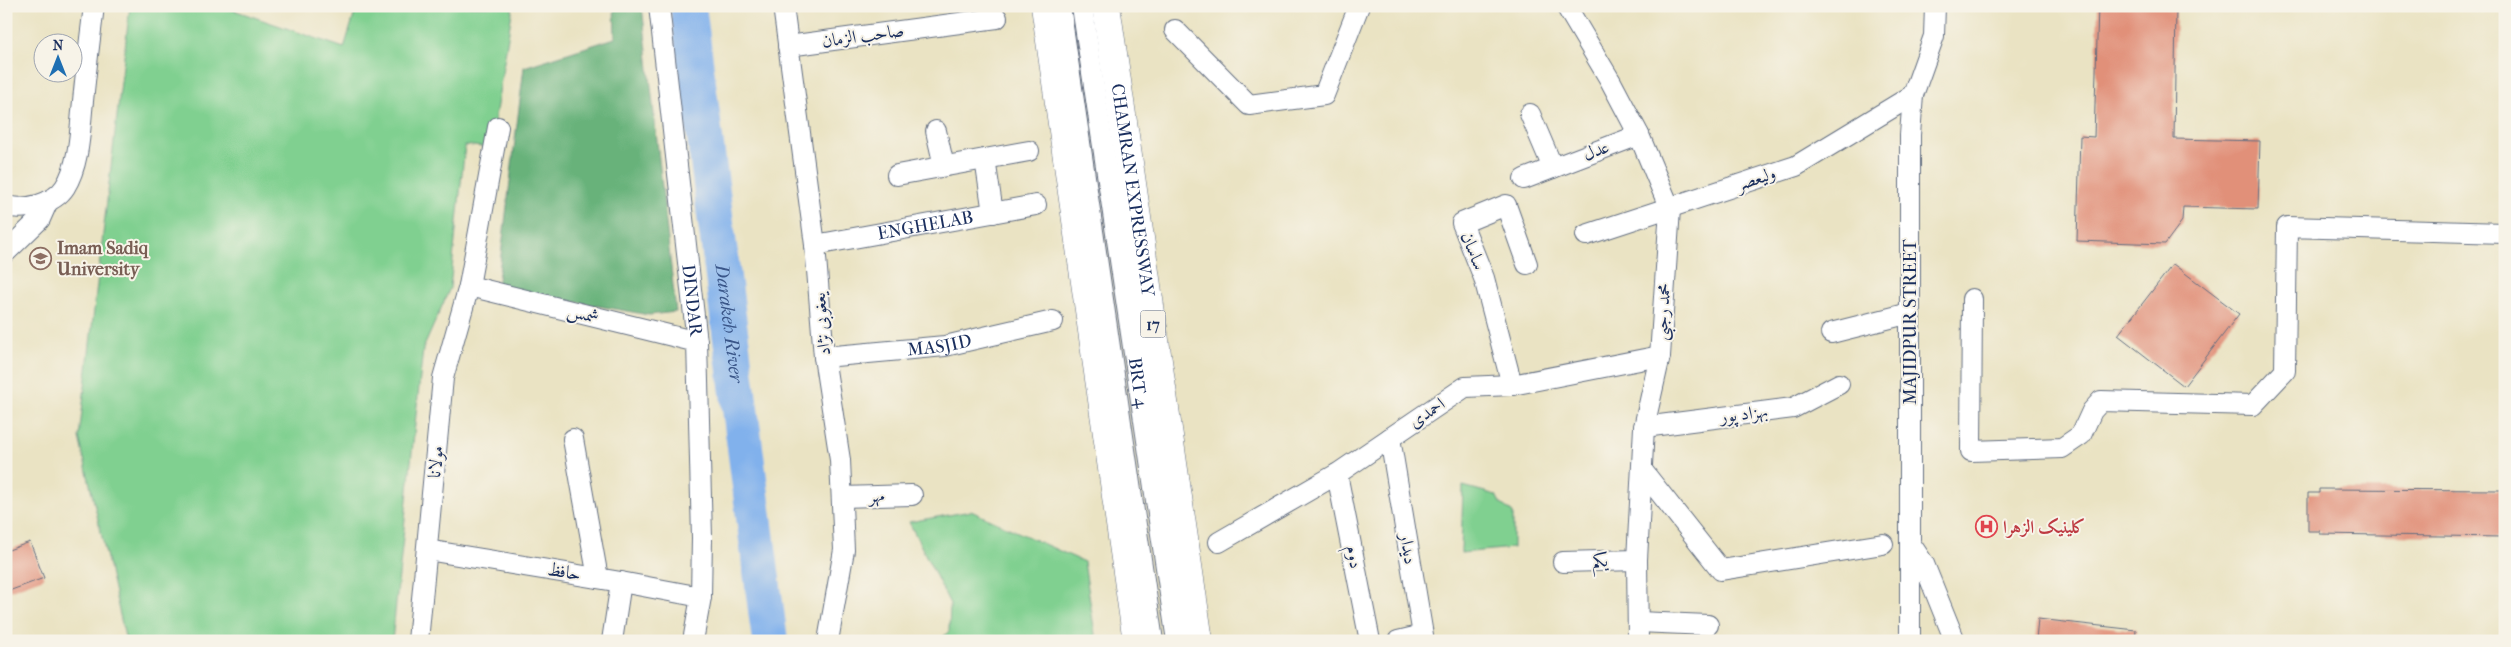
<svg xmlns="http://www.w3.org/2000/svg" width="2511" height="647" viewBox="0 0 2511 647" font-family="'IM FELL French Canon',Amiri,serif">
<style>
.green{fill:#80d090;stroke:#4e8077}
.forest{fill:#68b27a;stroke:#42706c}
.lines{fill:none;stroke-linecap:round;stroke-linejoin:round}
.river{stroke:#81b1ec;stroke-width:36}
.building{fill:#e19079}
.minor-casing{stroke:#636e81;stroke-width:22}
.highway-casing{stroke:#636e81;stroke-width:29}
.minor{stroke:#fff;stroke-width:20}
.highway{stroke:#fff;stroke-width:28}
.labels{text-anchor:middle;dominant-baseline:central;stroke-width:4;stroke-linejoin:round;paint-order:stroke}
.shield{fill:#f7f3e8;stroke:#5d6a87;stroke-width:1}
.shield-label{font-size:16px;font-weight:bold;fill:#1b2f5e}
.street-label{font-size:18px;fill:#1b2f5e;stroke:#f7f3e8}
.education-label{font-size:18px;font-weight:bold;fill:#785e54;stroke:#f7f3e8;text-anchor:start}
.health-label{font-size:18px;font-weight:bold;fill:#be3a42;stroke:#f7f3e8;text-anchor:start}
.water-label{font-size:19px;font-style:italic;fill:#3a5689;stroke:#f7f3e8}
</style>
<rect width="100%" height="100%" fill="#f7f3e8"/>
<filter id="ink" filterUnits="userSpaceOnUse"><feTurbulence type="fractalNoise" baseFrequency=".02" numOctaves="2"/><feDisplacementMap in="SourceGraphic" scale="10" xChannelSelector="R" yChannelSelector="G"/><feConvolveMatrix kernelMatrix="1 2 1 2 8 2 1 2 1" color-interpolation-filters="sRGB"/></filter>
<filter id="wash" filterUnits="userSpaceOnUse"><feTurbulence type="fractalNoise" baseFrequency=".0096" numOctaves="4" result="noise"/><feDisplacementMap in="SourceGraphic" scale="20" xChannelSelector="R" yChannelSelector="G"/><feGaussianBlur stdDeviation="1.12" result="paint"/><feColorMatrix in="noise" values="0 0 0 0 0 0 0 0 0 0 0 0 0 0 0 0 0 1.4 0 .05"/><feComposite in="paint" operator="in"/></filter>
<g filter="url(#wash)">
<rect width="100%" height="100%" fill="#eae3c3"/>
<path class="green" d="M130,6H222L344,48L357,6H513L490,148L465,145L450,288L423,349L392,641H126L79,437Z
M1463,486L1496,495L1500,503L1513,513V548L1461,553Z
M971,511L1084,562L1096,641H939L949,631L950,604L909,522Z"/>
<path class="forest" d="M614,6H642L676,312L649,315L497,288L524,67L615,38Z"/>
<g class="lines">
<path class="river" id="s1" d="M688,6L770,641"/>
</g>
<g id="blocks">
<path class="building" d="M2098,6H2176L2174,139L2260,141L2258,209L2183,207L2182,221L2165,244L2077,241L2080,136L2094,137Z
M2173,264L2239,314L2184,386L2118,335Z
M2319,489L2503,490L2505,532H2502V537L2320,534V531H2308V493H2319Z
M30,542L44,578L6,592V551Z
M2038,619L2136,630L2135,641H2036Z"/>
</g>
</g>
<g filter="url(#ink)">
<use href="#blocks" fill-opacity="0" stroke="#636e81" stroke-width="1"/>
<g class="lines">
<defs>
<g id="minor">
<path id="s2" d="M659,6L697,342L702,538L701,597L693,641"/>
<path d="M783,6L815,245L824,357L840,460L844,550L828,641"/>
<path d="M1060,6L1153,641"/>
<path id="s3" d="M1082,6L1177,641"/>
<path d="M1566,6L1610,80L1639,135L1670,209L1660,356L1644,427L1637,560L1638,641"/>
<path d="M1175,30L1249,105L1324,95L1359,6"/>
<path d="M788,46L997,18"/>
<path d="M1530,114L1553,168"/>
<path d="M936,131L944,166"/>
<path d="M985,159L993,213"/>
<path d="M897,175L1029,151"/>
<path d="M1524,179L1639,135"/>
<path d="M6,206C25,211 54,204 65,187C80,163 80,128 83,101C86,70 90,38 94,6"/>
<path d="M1586,235L1796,166L1913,95"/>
<path id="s4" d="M815,245L1036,205"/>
<path d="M6,252L40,219L48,201"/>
<path d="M469,286L697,342"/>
<path d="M1972,299L1971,451L2062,448L2081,435L2092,411L2101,401L2253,405L2285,371L2287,227L2505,233"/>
<path d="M1831,333L1910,313"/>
<path id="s5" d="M824,357L945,346L1053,321"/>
<path d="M1512,385L1484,278L1462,223L1506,205L1527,264"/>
<path d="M1644,427L1793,408L1839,384"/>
<path d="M1390,438L1423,635L1398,641"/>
<path d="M573,439L598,578"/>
<path d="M1642,470L1721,570L1883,544"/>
<path d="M1337,474L1370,641"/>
<path d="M842,497L912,495"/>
<path d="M1219,542L1337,474L1465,387L1512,385L1660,356"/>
<path d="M1910,543L1924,564L1955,641"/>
<path d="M427,550L621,582L701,597"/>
<path d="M1563,562L1637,560"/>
<path d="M1638,622L1708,625"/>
<path d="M418,641L443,378L469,286L498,127"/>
<path d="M612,641L621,582"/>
<path d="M1910,641V135L1913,95L1934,36L1935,6"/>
</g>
<g id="highway">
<path d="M1045,6L1137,641"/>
<path id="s6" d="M1106,6L1199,641"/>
</g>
</defs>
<use href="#minor" class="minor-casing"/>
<use href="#highway" class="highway-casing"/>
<use href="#minor" class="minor"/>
<use href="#highway" class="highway"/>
</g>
</g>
<defs>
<symbol id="university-ring" viewBox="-11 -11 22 22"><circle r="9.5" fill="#f7f3e8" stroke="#8d6e63" stroke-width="1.5"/><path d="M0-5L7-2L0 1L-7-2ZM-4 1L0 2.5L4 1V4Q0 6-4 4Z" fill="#8d6e63"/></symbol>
<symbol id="hospital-ring" viewBox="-11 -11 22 22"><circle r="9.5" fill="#f7f3e8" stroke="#e0444e" stroke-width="1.5"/><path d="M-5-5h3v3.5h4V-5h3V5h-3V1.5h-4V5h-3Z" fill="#e0444e"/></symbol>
</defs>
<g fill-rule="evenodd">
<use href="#university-ring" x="28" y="246" width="25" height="25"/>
<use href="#hospital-ring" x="1974" y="514" width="25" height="25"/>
</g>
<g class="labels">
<rect class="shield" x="1140.5" y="310.5" width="25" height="27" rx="4"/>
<g class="shield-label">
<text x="1153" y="324">17</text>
</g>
<g class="street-label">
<text transform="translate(863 36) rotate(-8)">صاحب الزمان</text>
<text transform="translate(1596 151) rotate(-21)">عدل</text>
<text transform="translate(1756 179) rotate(-19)">ولیعصر</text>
<text stroke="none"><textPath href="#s6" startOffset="186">CHAMRAN EXPRESSWAY</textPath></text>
<text stroke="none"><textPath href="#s4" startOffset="112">ENGHELAB</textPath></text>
<text transform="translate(1473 251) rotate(68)">ساسان</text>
<text stroke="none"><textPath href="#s2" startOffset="296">DINDAR</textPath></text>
<text transform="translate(1663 312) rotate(-86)">محمد رجبی</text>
<text transform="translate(583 314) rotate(14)">شمس</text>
<text transform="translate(1910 322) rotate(-90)">MAJIDPUR STREET</text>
<text transform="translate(822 324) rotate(-95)">یعغوبی نژاد</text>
<text stroke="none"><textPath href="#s5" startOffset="116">MASJID</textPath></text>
<text stroke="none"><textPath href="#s3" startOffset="381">BRT 4</textPath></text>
<text transform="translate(1427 413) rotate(-34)">احمدی</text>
<text transform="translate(1744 414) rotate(-7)">بهزاد پور</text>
<text transform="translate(436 462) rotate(-85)">مولانا</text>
<text transform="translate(877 496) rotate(-1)">مهر</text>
<text transform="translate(1408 549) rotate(81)">دیدار</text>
<text transform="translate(1354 557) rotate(79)">دوم</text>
<text transform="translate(1600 561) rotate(-2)">یکم</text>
<text transform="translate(564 572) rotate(9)">حافظ</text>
</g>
<g class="education-label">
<text x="57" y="248">Imam Sadiq<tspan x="57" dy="21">University</tspan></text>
</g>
<g class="health-label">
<text x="2003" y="527">کلینیک الزهرا</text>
</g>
<g class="water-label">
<text stroke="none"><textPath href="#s1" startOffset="320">Darakeh River</textPath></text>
</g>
</g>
<rect width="2511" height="647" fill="none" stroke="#f7f3e8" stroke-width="25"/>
<g transform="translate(58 58)"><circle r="24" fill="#f7f3e8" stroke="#9fa5b1"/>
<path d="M0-4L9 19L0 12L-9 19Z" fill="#1f6fb2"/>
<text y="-8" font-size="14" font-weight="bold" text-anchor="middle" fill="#1b2f5e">N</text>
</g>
</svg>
